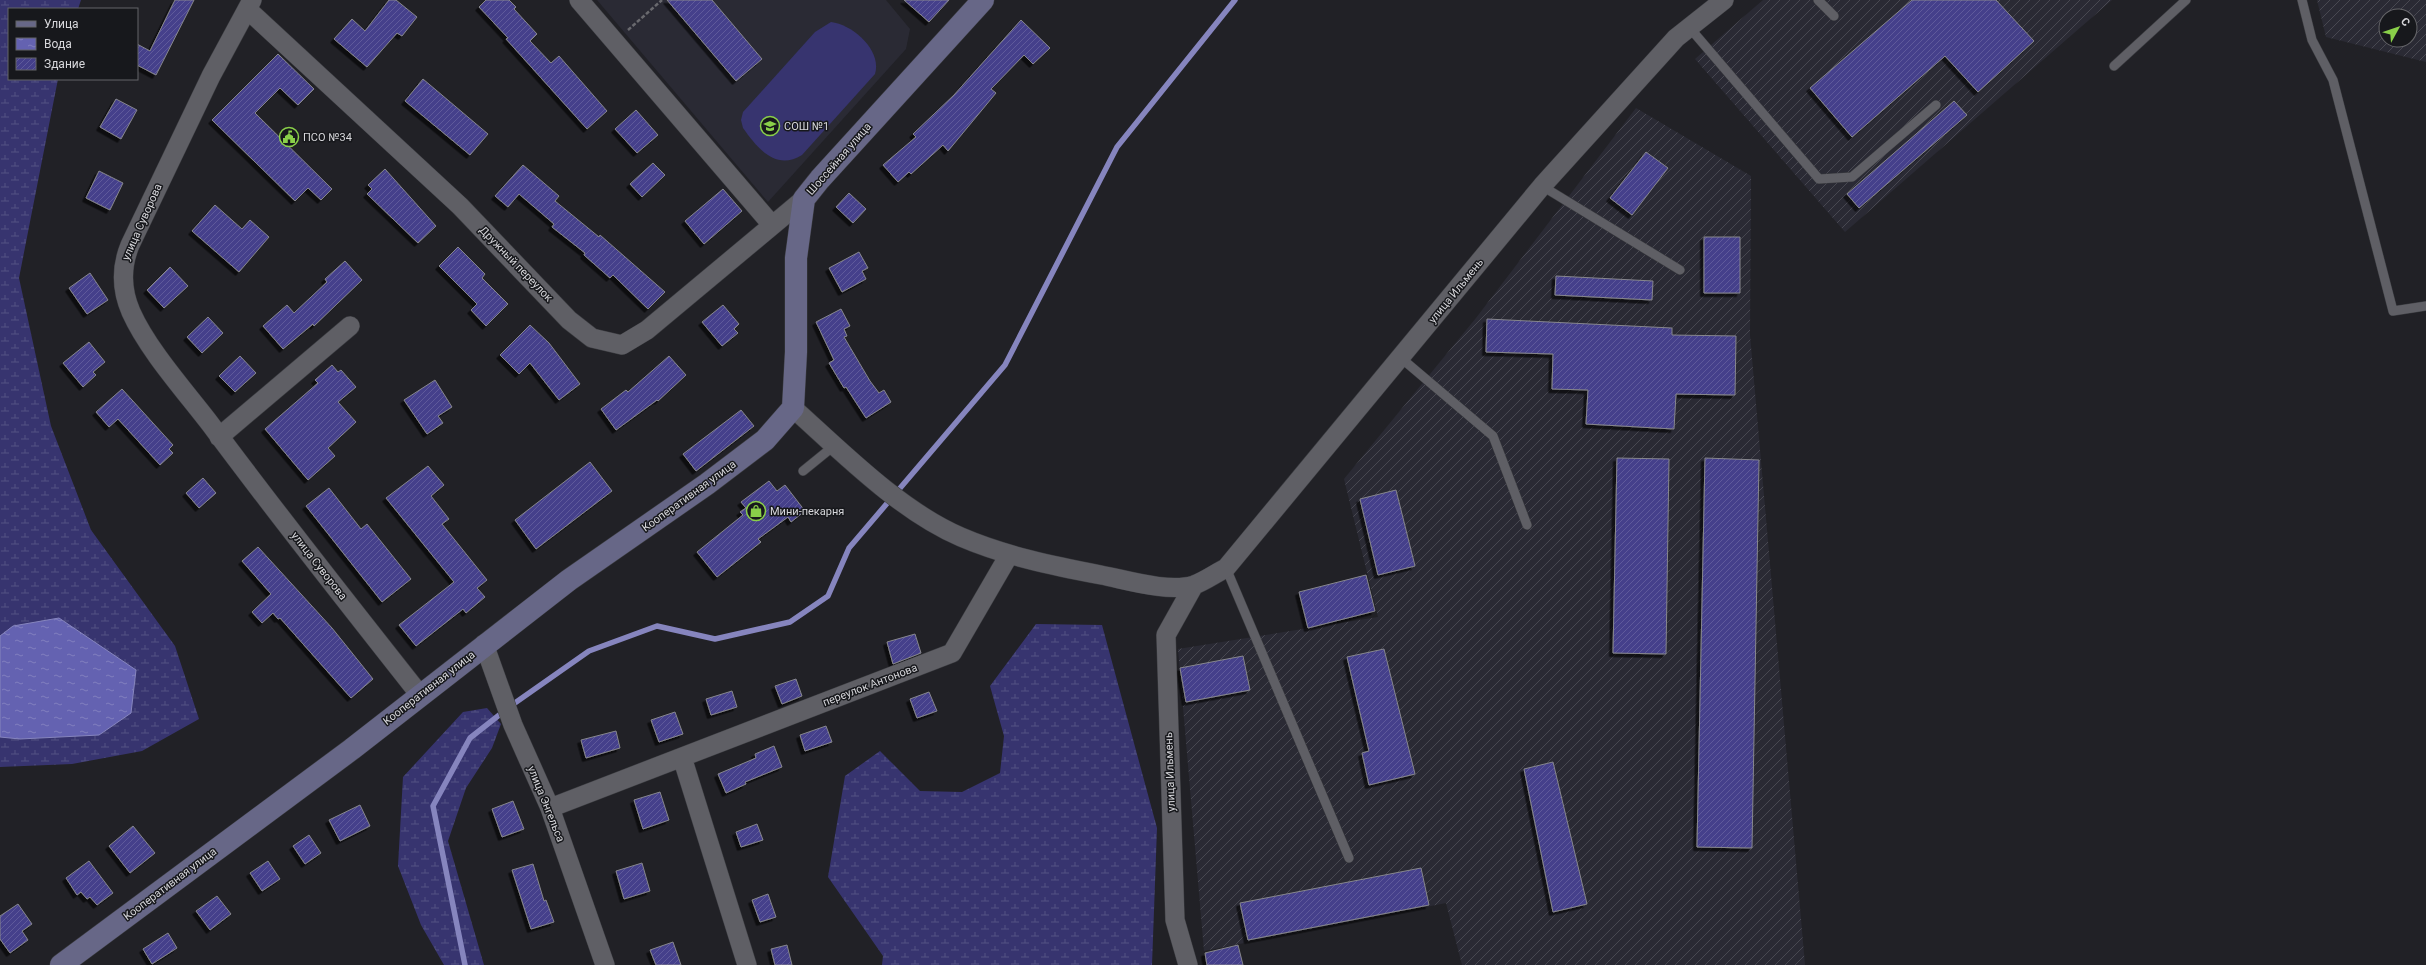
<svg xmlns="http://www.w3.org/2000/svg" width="2426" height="965" viewBox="0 0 2426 965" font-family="Roboto,sans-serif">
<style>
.built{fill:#2a2a34}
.industrial{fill:url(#industrial-furrows);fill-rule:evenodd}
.wetland{fill:url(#wetland-marsh)}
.pitch{fill:#37346f}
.water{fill:url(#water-ripples);stroke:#8685be}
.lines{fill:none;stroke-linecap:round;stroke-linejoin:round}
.stream{stroke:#8685be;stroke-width:5.5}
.building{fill:url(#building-hatch);stroke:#87878d;filter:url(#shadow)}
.lane-casing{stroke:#3b3c40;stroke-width:10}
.street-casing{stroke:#3b3c40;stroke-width:20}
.secondary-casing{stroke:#3b3c40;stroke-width:23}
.path{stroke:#69696e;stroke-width:2.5;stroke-dasharray:4 2;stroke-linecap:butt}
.lane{stroke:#5f5f65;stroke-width:9}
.street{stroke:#5f5f65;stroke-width:19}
.secondary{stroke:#676787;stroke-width:22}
.labels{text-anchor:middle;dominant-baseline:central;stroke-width:3;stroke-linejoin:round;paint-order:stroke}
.poi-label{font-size:11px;fill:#d7d7db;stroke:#17181c;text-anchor:start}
.street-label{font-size:11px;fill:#d7d7db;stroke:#17181c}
</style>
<defs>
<pattern id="industrial-furrows" width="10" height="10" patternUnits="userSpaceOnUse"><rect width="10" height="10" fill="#2a2a34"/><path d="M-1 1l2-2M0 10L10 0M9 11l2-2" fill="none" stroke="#484851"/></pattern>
<pattern id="wetland-marsh" width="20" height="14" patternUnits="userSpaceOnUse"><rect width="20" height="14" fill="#37346f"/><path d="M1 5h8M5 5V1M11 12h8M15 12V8" fill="none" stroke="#535183"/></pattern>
<pattern id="water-ripples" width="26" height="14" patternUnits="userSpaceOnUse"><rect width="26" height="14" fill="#6462b1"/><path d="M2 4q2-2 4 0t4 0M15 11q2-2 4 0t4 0" fill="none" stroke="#817fbe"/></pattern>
<pattern id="building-hatch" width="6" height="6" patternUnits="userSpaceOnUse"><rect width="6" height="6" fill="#443f8b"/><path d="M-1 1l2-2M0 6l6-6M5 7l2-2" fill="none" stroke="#5e5a9b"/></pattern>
<filter id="shadow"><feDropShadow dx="-3.5" dy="3.5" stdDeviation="0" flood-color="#0009"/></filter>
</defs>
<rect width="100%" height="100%" fill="#212126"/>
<path class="built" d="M597,0H886L910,29L906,49L768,202Z"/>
<path class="industrial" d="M1763,0H2112L1845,232L1695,59Z
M2317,0H2426V62L2326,37ZM2386,16H2410V40H2386Z
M1636,108L1751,176L1750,335L1805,965H1462L1446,903L1204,951L1178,649L1378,617L1344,479L1476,318Z"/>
<path class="wetland" d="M0,0H81L78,9H9V79H58L19,278L51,426L91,530L175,646L199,719L142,751L72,764L0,767Z
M1036,624L1102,625L1157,828L1152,965H882L883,956L828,877L845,776L880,751L920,791L962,792L1000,773L1004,736L990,686Z
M487,708L501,724L492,748L466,788L448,841L484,965H444L421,925L398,866L403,777L463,712Z"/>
<path class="pitch" d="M831,22C854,25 882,51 875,74L802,155C776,171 758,149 743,128L741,120L743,112L815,32Z"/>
<path class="water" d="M59,618L136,670L131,713L99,735L20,739L0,737V636L13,626Z"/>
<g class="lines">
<path class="stream" d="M465,965L433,806L470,738L512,705L589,651L657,626L715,639L790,622L828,596L849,548L1005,365L1117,147L1235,0"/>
</g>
<path class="building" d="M175,0H194L156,75L137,65V44L150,51Z
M389,0H396L417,17L402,36L397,33L367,67L334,39L352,19L365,31Z
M486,0H509L516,7L514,9L537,34L530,41L551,63L559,56L607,111L587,129L506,39L508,38L479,7Z
M667,0H712L762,59L736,81Z
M904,0H949L929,22Z
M1912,0H1996L2034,41L1978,92L1945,56L1852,137L1810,88Z
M1021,20L1050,48L1033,64L1024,55L991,89L996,93L948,151L943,145L911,174L909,172L898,182L883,165L916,137L913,134L954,95Z
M278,54L314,89L298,105L280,88L255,113L332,189L321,200L308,188L295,201L212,120Z
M423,79L488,134L470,155L405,101Z
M116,99L137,110L121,139L100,127Z
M1954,101L1967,115L1859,208L1847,194Z
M636,110L658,135L637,153L615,129Z
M1646,152L1668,168L1632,215L1610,198Z
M653,163L665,175L642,197L630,184Z
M523,165L559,196L555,201L599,237L600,235L665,292L648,309L613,275L610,278L584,255L585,253L552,227L554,224L519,194L508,207L495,196Z
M385,169L436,226L418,243L367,194L372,189L368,185Z
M99,171L123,183L110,210L86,198Z
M723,189L742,211L704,244L685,221Z
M849,193L866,209L853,223L836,207Z
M215,205L242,229L250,220L269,237L239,272L192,231Z
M1704,237H1740V293H1704Z
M458,247L485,274L482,278L508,304L486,326L471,310L477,304L439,266Z
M859,252L868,268L862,271L866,279L842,292L829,268Z
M345,261L362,280L314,326L313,324L283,349L263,326L287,305L294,313L327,282L325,279Z
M170,267L188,286L164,308L147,290Z
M90,273L108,300L87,314L69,288Z
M1556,276L1653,281L1652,300L1555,295Z
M723,305L739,324L734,329L738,333L722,346L702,322Z
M841,309L850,326L844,329L847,336L844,337L870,381L879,393L884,390L891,402L866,418L846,387L844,388L829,363L834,360L816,322Z
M208,317L223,333L202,353L187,337Z
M1487,319L1672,328V335L1736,336L1735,395L1676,394L1674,429L1586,424L1588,390L1552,389L1553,354L1486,352Z
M530,325L549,343L580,384L559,400L530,363L519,374L500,355Z
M89,342L105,362L93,372L96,375L83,387L63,363Z
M240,356L256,373L235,392L219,376Z
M669,356L686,375L658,401L657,400L616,430L601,409L626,390L628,392Z
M332,365L338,372L341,370L356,387L338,402L356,422L328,448L335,456L308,480L265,429L318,383L315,380Z
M435,380L452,407L438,416L443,423L427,434L404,400Z
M122,389L173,445L169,449L173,453L160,465L118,419L109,427L96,412Z
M741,410L754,426L696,471L683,454Z
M1617,458L1669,459L1666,654L1613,653Z
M1705,458L1759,460L1752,848L1697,847Z
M590,462L612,491L536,549L515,520Z
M428,466L444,485L431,496L449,519L442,524L487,580L477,588L485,597L466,613L463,609L416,646L399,625L454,582L386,498Z
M203,478L216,493L199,508L186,493Z
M769,481L777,491L785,485L805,511L791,522L788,517L758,539L761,542L717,577L697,552L743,515L740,512L746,508L741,502Z
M329,488L361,529L367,524L411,579L382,602L306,506Z
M1396,490L1415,566L1378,575L1360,499Z
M258,547L332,628L373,679L351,698L280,618L278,619L273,613L262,623L252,612L271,594L242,561Z
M1366,575L1375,611L1308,628L1299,592Z
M915,634L921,653L893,664L887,642Z
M1384,649L1415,774L1369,785L1362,753L1369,751L1347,657Z
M1243,656L1250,690L1186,702L1180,668Z
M796,679L802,696L782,704L775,686Z
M732,691L737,707L711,715L706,699Z
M929,692L937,711L917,718L910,699Z
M675,712L683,734L659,742L651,720Z
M826,726L832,742L805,751L800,735Z
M616,731L620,748L586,758L581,740Z
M774,746L782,767L745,782L746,784L726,793L718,774L756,758L755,754Z
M1553,762L1587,904L1553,912L1524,769Z
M660,792L669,820L643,829L634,800Z
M513,801L524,829L502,837L492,809Z
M360,805L370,826L340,841L329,820Z
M757,824L763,840L741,847L736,832Z
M133,826L155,853L130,873L109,846Z
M309,835L321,853L305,864L293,846Z
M89,861L113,893L97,905L90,897L87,899L81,892L77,895L66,878Z
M268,861L280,879L262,891L250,873Z
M642,863L650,891L624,899L616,871Z
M533,864L544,901L546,900L554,922L531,929L512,870Z
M1421,868L1429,905L1248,940L1240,903Z
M768,894L776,917L760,922L752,900Z
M217,896L231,914L210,930L196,911Z
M18,904L32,924L22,931L28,940L10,953L0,939V916Z
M168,933L177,948L152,964L143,949Z
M673,942L681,965H656L650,950Z
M787,945L792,965H775L771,949Z
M1238,945L1243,965H1207L1205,953Z"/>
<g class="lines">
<defs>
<path id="lane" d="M1818,0L1834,16
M2302,0L2312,40L2333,80L2393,311L2426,306
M1689,27L1819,179L1852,177L1936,105
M2114,66L2186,0
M1542,186L1680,270
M1401,358L1493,436L1527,525
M803,471L835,445
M1226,568L1349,858"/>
<path id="street" d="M252,0L211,76L130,245C121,267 121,289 131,312C148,350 185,391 211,425C279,517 350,606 420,695
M579,0L772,225
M247,9L460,206L569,320L592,338L622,345L647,330L804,199
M793,408C842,452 900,511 961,537C1005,556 1054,566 1101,575C1127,580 1168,593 1194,585C1205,581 1216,573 1226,568L1542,186L1676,38L1724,0
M219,437L350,326
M484,644L513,725L550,808L605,965
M682,757L747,965
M550,808L952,653L1009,555
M1188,965L1175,920L1166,635L1194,585"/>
<path id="secondary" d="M61,965L352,749L569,580L707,484L765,440L793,408L796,352V258L804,199L820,179L983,0"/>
</defs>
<use href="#lane" class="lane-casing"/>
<use href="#street" class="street-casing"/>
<use href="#secondary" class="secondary-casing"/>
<path class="path" d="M628,30L662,0"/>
<use href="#lane" class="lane"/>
<use href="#street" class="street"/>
<use href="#secondary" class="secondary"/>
</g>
<defs>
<symbol id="school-ring" viewBox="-11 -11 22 22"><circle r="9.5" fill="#17181c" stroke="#89cf49" stroke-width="1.5"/><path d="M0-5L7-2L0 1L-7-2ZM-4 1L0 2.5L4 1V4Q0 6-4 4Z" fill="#89cf49"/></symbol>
<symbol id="civic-ring" viewBox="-11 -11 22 22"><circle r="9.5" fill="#17181c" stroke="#89cf49" stroke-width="1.5"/><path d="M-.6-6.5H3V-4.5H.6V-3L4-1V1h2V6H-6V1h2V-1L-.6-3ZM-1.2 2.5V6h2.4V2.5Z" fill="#89cf49"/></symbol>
<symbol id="shop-ring" viewBox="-11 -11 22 22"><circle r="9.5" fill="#17181c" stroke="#89cf49" stroke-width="1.5"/><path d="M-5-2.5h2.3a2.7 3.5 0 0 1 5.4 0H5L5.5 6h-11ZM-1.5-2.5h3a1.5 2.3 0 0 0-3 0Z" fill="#89cf49"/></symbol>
</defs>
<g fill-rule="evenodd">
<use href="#school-ring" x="759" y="115" width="22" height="22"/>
<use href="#civic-ring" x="278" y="126" width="22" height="22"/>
<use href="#shop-ring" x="745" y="500" width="22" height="22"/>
</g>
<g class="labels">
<g class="poi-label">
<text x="784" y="126">СОШ №1</text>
<text x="303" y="137">ПСО №34</text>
<text x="770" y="511">Мини-пекарня</text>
</g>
<g class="street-label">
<text transform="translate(839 159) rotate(-49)">Шоссейная улица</text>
<text transform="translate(142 222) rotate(-66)">улица Суворова</text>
<text transform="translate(516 264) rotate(46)">Дружный переулок</text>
<text transform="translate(1456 291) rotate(-51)">улица Ильмень</text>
<text transform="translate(689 496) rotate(-36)">Кооперативная улица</text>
<text transform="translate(319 566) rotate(52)">улица Суворова</text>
<text transform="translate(870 685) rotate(-21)">переулок Антонова</text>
<text transform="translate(429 688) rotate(-38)">Кооперативная улица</text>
<text transform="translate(1170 772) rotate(-92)">улица Ильмень</text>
<text transform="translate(546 804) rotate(68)">улица Энгельса</text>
<text transform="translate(170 884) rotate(-37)">Кооперативная улица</text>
</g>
</g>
<rect x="8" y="8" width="130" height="72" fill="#17181c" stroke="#646468"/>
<rect x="16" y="21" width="20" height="6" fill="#676787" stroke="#646468"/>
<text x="44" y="28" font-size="12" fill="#d7d7db">Улица</text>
<rect x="16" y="38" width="20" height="12" fill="url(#water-ripples)" stroke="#646468"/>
<text x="44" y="48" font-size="12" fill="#d7d7db">Вода</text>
<rect x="16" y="58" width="20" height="12" fill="url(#building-hatch)" stroke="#646468"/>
<text x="44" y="68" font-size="12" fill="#d7d7db">Здание</text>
<g transform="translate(2398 28) rotate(50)"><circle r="19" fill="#17181c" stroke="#646468"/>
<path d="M0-3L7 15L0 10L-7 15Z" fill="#89cf49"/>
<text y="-6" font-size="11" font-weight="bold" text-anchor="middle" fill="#d7d7db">С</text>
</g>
</svg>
